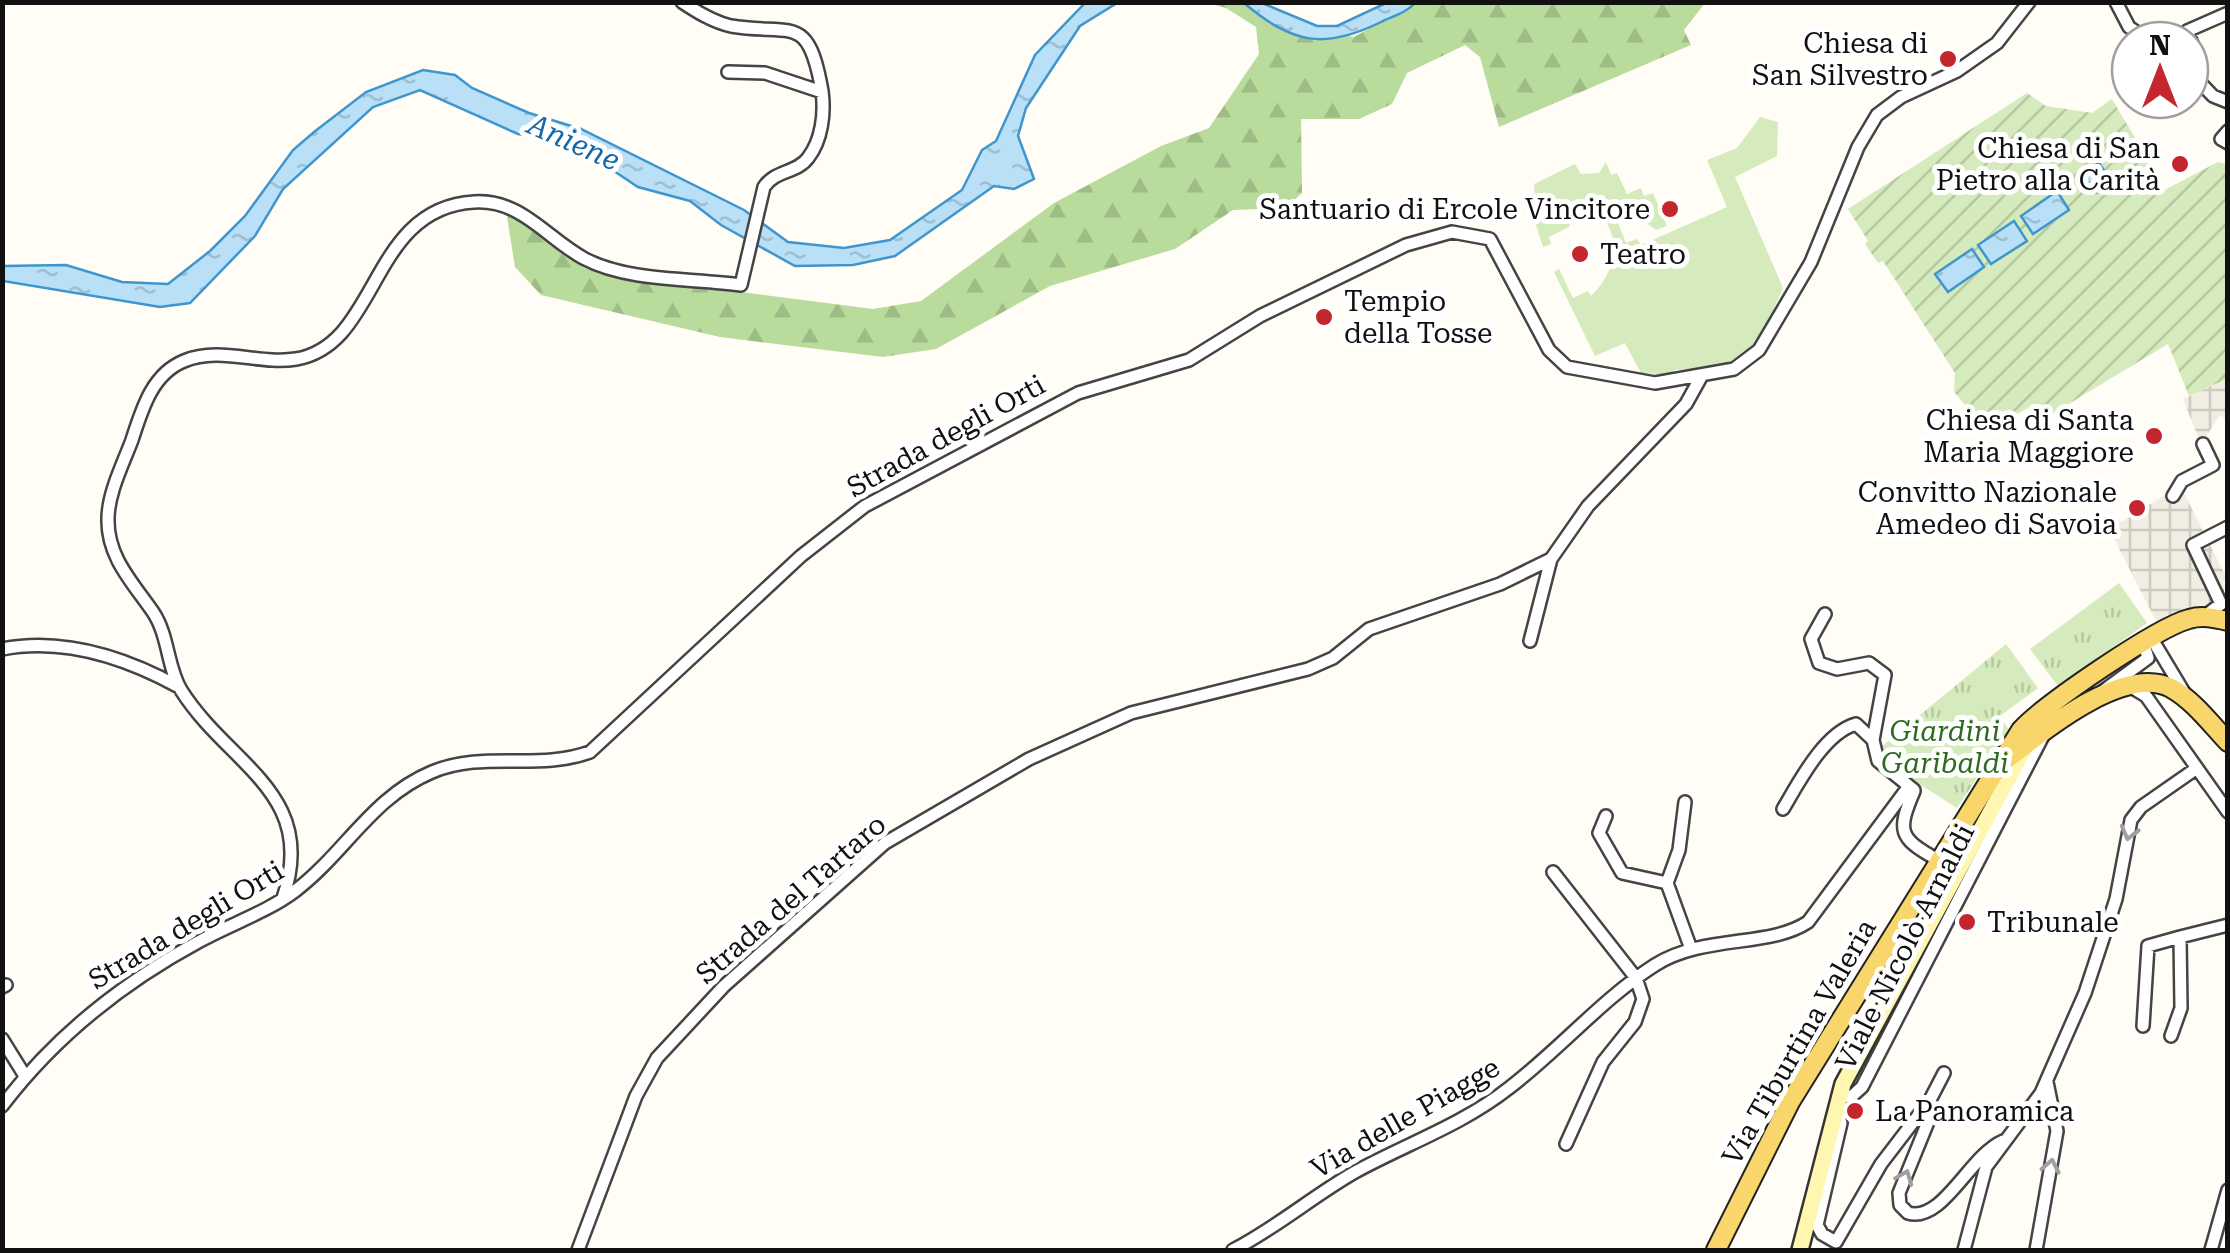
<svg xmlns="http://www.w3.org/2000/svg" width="2230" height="1253" viewBox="0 0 2230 1253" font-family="'Roboto Serif',serif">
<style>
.grass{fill:#d5ebbd}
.forest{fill:url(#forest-firs)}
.park{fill:url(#park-tufts)}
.garden{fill:url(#garden-furrows)}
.plaza{fill:url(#plaza-grid)}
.water{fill:url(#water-ripples);stroke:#3f96cf;stroke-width:2.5}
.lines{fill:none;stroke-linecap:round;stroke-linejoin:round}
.street-casing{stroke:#444;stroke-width:16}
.secondary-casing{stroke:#333;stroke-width:20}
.primary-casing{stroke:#222;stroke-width:22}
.street{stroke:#fff;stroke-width:11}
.secondary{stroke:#fff6b0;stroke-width:15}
.primary{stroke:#f9d66b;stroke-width:18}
.oneway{stroke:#a0a0a0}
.poi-dot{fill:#c4262e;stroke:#fff;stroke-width:4}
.labels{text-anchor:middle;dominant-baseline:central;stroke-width:10;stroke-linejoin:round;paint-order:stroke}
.poi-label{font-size:28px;fill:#111;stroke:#fff;text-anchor:end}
.street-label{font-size:28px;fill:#111;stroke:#fff}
.park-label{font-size:28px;font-style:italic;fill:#2f6b1f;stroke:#fff}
.water-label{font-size:30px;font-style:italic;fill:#1768a6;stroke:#fff}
</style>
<defs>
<pattern id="forest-firs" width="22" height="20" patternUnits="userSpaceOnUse" patternTransform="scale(2.5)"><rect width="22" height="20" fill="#b9dc9c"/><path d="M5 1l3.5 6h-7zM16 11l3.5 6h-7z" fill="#9ebc85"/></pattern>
<pattern id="park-tufts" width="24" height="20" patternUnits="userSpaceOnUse" patternTransform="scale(2.5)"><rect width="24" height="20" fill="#d5ebbd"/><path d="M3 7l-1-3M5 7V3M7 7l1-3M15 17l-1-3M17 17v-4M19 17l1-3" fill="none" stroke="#b6c8a1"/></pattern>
<pattern id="garden-furrows" width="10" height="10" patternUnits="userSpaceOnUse" patternTransform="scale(2.5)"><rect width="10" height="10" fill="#d5ebbd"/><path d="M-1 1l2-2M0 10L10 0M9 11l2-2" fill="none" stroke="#b6c8a1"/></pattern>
<pattern id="plaza-grid" width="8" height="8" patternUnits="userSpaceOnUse" patternTransform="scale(2.5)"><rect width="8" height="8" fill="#f1ede2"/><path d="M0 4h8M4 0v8" fill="none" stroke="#cecac1"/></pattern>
<pattern id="water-ripples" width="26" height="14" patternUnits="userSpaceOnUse" patternTransform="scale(2.5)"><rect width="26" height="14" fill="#b9e0f7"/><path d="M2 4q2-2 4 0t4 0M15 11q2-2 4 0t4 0" fill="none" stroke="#9ebfd3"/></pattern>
</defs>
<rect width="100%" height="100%" fill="#fffdf5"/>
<path class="grass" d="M1760,117L1778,122L1777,156L1735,177L1783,288C1754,353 1750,368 1674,370L1675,375L1641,373L1625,343L1595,356L1554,272L1559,269L1573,298L1588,291L1591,296C1617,271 1624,234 1594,208L1589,218L1573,211L1569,227L1549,237L1551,244L1543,247L1536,225L1534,184L1575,164L1581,174L1599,173L1606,162L1611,175L1617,173L1627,194L1641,188L1644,196L1653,193L1667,226L1656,230L1623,206L1613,210L1626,243L1637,239L1641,245L1727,207L1707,160L1737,148Z"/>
<path class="forest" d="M1207,3H1244L1264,18L1354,37L1415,3H1705L1684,30L1691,45L1499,127L1480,57L1465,45L1407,73L1392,104L1359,119H1301L1302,193L1286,208L1233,210L1175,249L1050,286L936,349L883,357L720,337L541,295L515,267L507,217L519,214L584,268L616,276L873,309L921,301L1054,203L1161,146L1209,128L1259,54L1256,27L1226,8Z"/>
<path class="park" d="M2119,583L2147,623L2058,686L2030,649Z
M2006,644L2038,688L2000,716L2009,730L1957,808L1883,761L1880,748Z"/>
<path class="garden" d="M2027,93L2046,106L2092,113L2112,99L2150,163L2141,170L2155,195L2218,162L2227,164V379L2189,396L2168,344L2042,420L2033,405L2014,416L1999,411L1975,416L1954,392L1955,373L1883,261L1878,263L1865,244L1868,241L1848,209Z"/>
<path class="plaza" d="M2227,379V420L2220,415L2201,444L2183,399Z
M2175,489L2183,491L2227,579L2223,582L2227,612L2193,606L2157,623L2107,525L2119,519L2121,522Z"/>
<path class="water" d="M1085,3H1117L1080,26L1026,108L1018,136L1034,179L1014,189L994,186L895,256L853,265L795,266L721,225L690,201L638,187L596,159L555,141L518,134L420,90L373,107L283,189L255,236L190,303L160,307L3,281V266L66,265L122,282L168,284L210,251L245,216L293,150L314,132L366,92L423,70L455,75L472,88L529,113L581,129L744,210L788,242L844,248L890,240L962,190L982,150L996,141L1035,55Z
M1244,3H1262L1317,26H1337L1386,3H1415C1406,13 1393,16 1381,22C1324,50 1293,44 1244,3Z
M2099,163L2112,182L2096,193L2085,192L2078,182L2081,172Z
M2057,191L2069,210L2033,234L2021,216Z
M2014,221L2027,241L1991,264L1978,245Z
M1972,249L1984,267L1948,292L1935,274Z"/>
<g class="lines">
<defs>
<path id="street" d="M2116,2L2129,27L2148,40
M728,72L765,73L822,92
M2190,72L2213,96L2228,102
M2191,73L2200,64L2187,31L2228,13
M2228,131L2221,139L2228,143
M2173,496L2182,481L2213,465L2203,444
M1825,614L1811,639L1819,663L1837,669L1869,663L1885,675L1873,740
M2205,616L2221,604L2193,545L2228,527
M2152,639L2185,694
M1530,641L1551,559
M2,649C64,637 126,658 179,687
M2131,687L2146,696L2228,812
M2099,694L2148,658L2144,645
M1783,809C1799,782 1824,733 1856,724L1873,740L1878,761L1914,790
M1606,816L1599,833L1622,873L1667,883
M2000,819L2044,734
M1553,872L1636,978L1643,999L1635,1022L1603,1062L1566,1144
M1667,883L1679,850L1685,802
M1667,883L1691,949
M283,898C319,793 228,765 181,690C167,667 169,636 153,612C133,583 107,557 108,519C108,493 123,464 132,440C142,409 152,374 184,361C220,346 259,365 296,359C380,345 369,208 474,202C522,199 547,239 585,259C629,282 693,278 741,285L764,187C775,170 797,173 808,158C822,140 825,113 822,91C808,12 793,36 731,26C713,22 697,12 682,2
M2,987L6,985
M2143,1026L2148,946L2180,937
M2171,1036L2181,1008L2180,937L2228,925
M2,1039L25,1076
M1838,1097L1852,1096L1862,1087L2000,819L1997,804
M1930,1100L1944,1073
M2,1106C56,1035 122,983 200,941C231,924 267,912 295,891C345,853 372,797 432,772C484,750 538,771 590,752L801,556L865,506L1078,393L1189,360L1260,316L1406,245L1452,232L1490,239L1549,350L1567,367L1655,383L1734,369L1759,350L1811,262L1858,147L1877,115L1901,97L1957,71L1997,43L2029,2
M1837,1110L1841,1123L1817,1225L1822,1234L1836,1242L1881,1164L1930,1100L1928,1122L1899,1193L1900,1205L1908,1213C1943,1223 1969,1156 2003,1141
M578,1250L636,1096L657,1058L724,986L885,843L1029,759L1131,713L1308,669L1333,658L1369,629L1500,584L1551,559L1588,506L1686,404L1701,377
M1233,1250C1276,1228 1313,1196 1355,1172C1406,1144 1462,1125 1509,1088C1559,1050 1602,999 1655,965C1704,934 1769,948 1808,922L1906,790L1914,791C1897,831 1898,838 1938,860
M1964,1250L1986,1167L2041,1093L2085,993L2116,899L2131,820L2141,807L2197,768
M2036,1250L2057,1131L2047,1082
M2211,1250L2228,1190"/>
<path id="secondary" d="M1800,1250L1843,1084L2026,746"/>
<path id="primary" d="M2007,759C2043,731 2124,664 2171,688C2193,700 2211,724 2228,742
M1716,1250L1790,1102L2021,730C2045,704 2156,628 2189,619C2202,615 2215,618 2228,621"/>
</defs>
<use href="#street" class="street-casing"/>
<use href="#secondary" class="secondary-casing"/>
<use href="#primary" class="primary-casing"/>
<use href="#street" class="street"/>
<use href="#secondary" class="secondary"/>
<use href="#primary" class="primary"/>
</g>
<defs><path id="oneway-chevron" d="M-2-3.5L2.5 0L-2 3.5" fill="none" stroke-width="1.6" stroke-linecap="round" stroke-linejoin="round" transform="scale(2.5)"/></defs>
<g class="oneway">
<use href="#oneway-chevron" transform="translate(2129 833) rotate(105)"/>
<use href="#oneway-chevron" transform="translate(2051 1166) rotate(-79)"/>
<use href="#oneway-chevron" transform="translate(1905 1177) rotate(-68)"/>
</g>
<g class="poi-dot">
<circle cx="1948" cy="59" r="10"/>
<circle cx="2180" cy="164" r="10"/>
<circle cx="1670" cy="209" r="10"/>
<circle cx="1580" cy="254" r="10"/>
<circle cx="1324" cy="317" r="10"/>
<circle cx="2154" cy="436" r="10"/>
<circle cx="2137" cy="508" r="10"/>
<circle cx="1967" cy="922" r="10"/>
<circle cx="1855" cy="1111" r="10"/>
</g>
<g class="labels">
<g class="poi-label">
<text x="1928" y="43">Chiesa di<tspan x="1928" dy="32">San Silvestro</tspan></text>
<text x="2160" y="148">Chiesa di San<tspan x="2160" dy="32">Pietro alla Carità</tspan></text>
<text x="1650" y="209">Santuario di Ercole Vincitore</text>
<text x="1600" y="254" text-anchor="start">Teatro</text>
<text x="1344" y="301" text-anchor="start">Tempio<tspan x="1344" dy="32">della Tosse</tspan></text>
<text x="2134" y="420">Chiesa di Santa<tspan x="2134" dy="32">Maria Maggiore</tspan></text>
<text x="2117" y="492">Convitto Nazionale<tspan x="2117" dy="32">Amedeo di Savoia</tspan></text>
<text x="1987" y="922" text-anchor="start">Tribunale</text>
<text x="1875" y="1111" text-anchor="start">La Panoramica</text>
</g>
<g class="street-label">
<text transform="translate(946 436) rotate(-29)">Strada degli Orti</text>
<text transform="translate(791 899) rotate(-41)">Strada del Tartaro</text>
<text transform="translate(186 925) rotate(-31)">Strada degli Orti</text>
<text transform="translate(1905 947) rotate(-63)">Viale Nicolò Arnaldi</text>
<text transform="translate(1799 1042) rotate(-60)">Via Tiburtina Valeria</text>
<text transform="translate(1405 1118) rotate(-30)">Via delle Piagge</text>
</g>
<g class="park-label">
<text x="1945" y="731">Giardini<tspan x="1945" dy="32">Garibaldi</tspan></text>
</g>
<g class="water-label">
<text transform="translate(574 142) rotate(24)">Aniene</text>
</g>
</g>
<rect width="2230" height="1253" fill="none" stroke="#111111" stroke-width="10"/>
<g transform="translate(2160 70)"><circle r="48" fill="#ffffff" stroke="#a0a0a0" stroke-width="2.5"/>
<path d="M0-8L18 38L0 25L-18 38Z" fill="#c4262e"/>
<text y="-15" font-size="28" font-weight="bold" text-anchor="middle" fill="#111111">N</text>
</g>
</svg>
